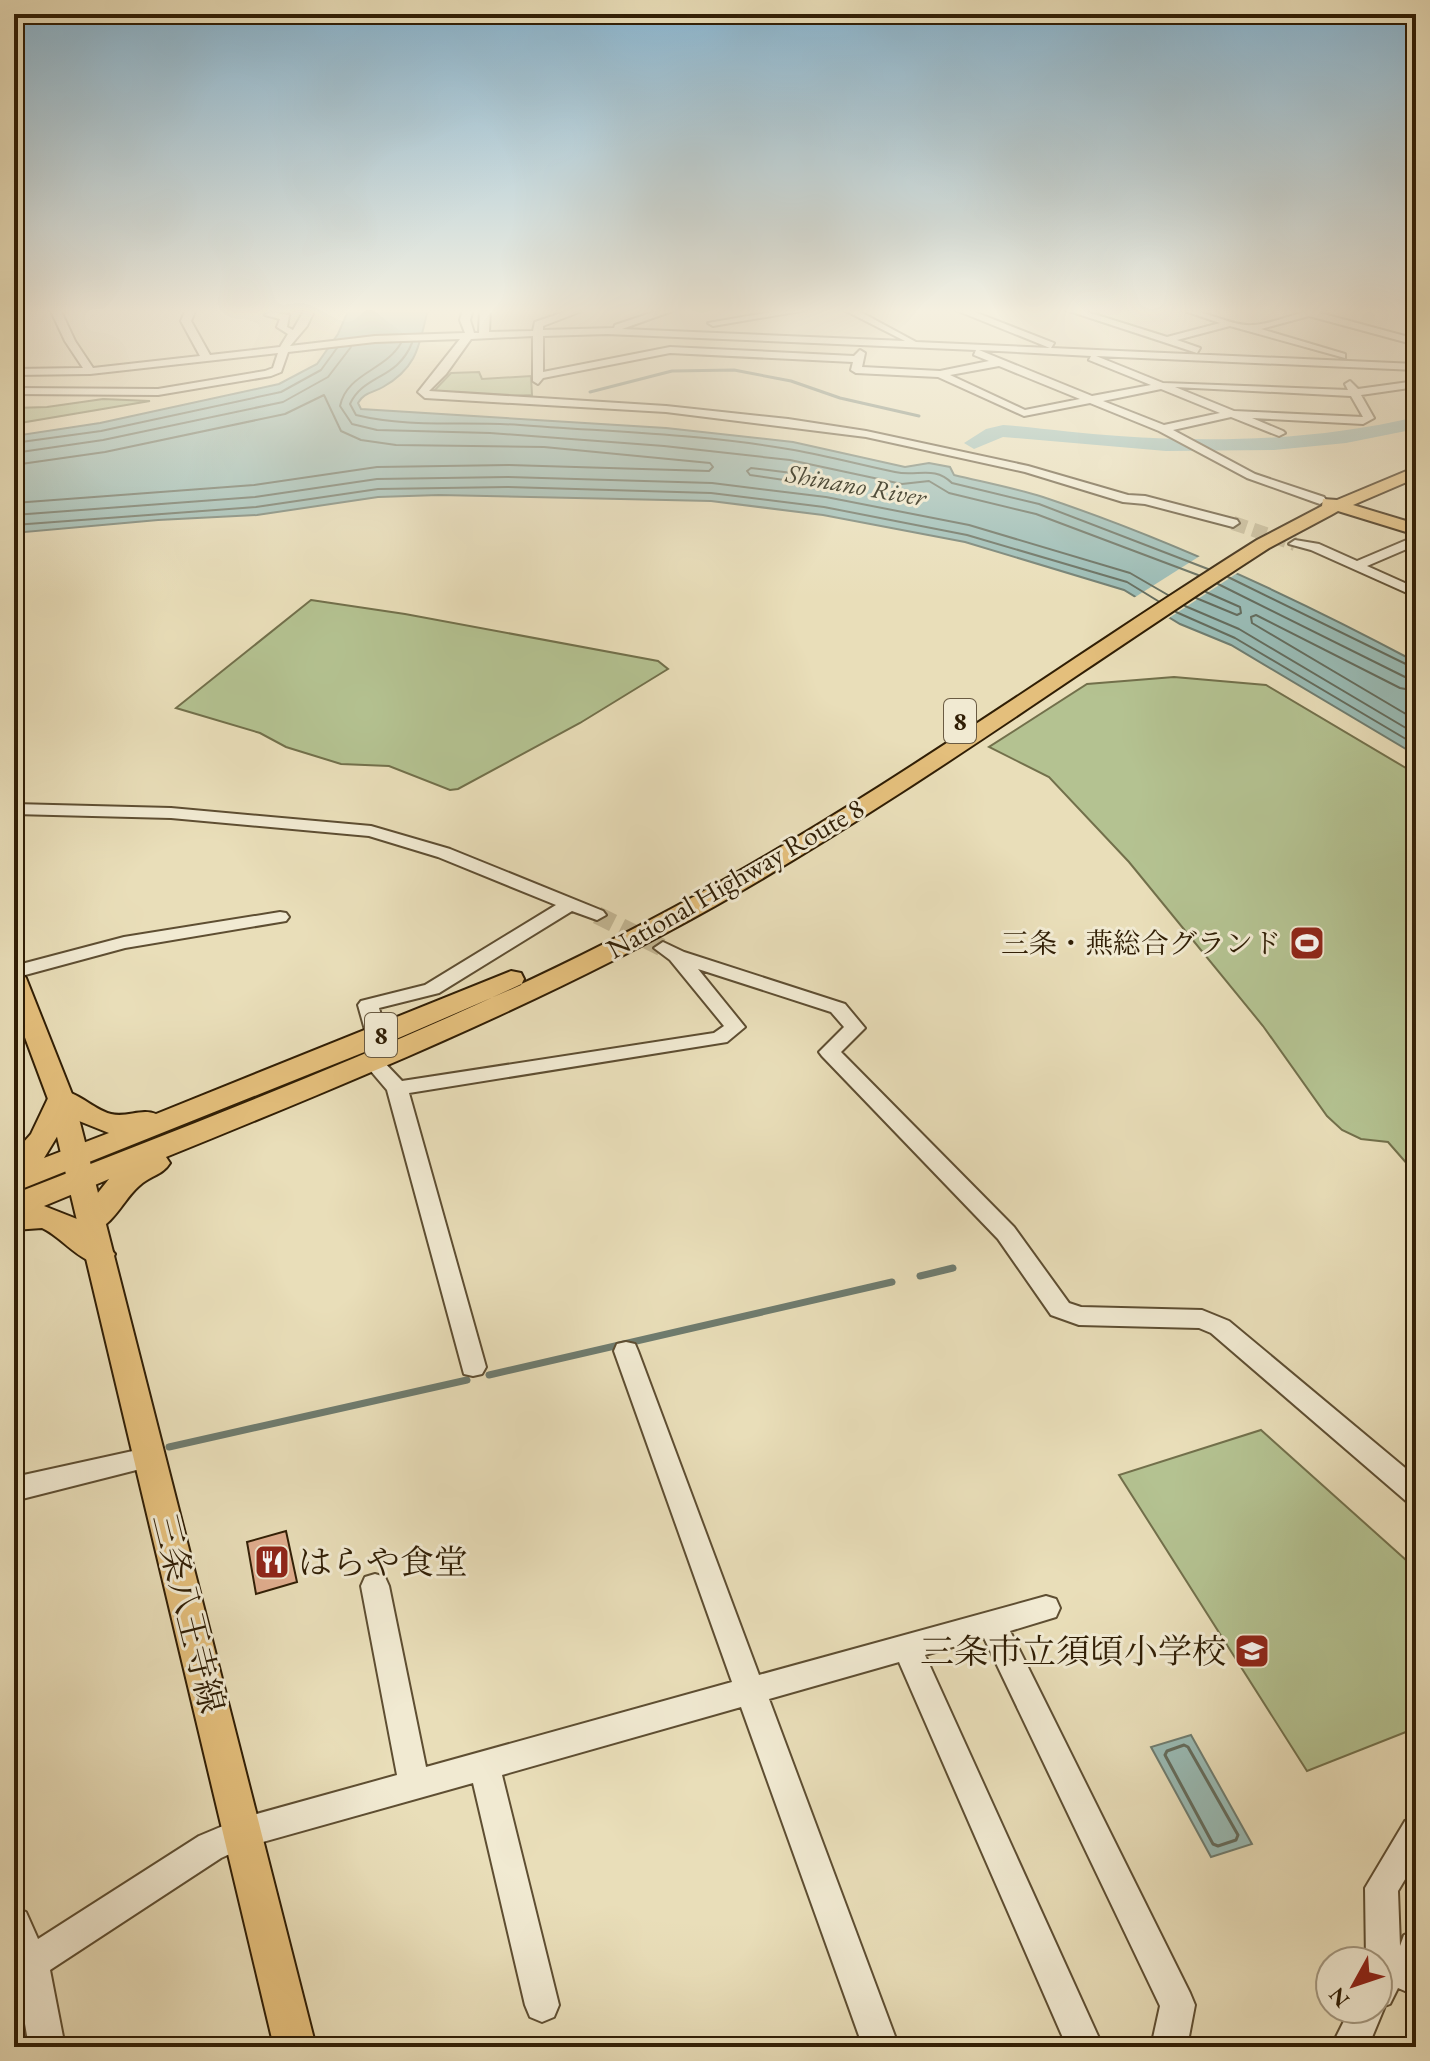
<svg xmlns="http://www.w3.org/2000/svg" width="1430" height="2061" viewBox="0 0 1430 2061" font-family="'EB Garamond','Noto Serif JP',serif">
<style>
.green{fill:#b4c291;stroke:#72704b;stroke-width:2}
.water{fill:#99bbb5;stroke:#6f7c6f;stroke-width:2}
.pier{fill:#e9deb9}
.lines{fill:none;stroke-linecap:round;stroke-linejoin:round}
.shore-far1{stroke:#646c5d;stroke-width:2}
.shore{stroke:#646c5d;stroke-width:3}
.stream-far1{stroke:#6f7c6f;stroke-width:3}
.stream{stroke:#6f7c6f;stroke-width:7}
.river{fill:#99bbb5;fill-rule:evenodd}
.building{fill:#e1ae8f;stroke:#301e05;stroke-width:2}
.minor-tunnel-far1{stroke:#c4b895;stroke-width:14;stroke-dasharray:14 7;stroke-linecap:butt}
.minor-tunnel{stroke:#c4b895;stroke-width:18;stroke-dasharray:18 9;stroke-linecap:butt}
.minor-casing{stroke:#5e4e32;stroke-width:4}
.major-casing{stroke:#301e05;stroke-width:4}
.highway-casing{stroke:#301e05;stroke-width:4}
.minor{fill:#f1ead2;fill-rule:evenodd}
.major{fill:#e4bf7c;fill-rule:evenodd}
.highway{fill:#e4bf7c;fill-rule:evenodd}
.labels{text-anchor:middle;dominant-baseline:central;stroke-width:6;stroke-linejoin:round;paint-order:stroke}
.far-water-label{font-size:26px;font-style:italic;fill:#504d3a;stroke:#f1ead2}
.shield{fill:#f1ead2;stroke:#6a5b42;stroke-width:2}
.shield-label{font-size:26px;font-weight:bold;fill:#301e05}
.street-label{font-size:28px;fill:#301e05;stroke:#f1ead2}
.poi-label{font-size:28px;fill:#301e05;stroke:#f1ead2;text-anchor:end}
.near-poi-label{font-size:34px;fill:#301e05;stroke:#f1ead2;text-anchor:start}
.near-street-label{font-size:34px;fill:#301e05;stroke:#f1ead2}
</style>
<rect width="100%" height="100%" fill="#e9deb9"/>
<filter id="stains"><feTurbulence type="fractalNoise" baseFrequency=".0025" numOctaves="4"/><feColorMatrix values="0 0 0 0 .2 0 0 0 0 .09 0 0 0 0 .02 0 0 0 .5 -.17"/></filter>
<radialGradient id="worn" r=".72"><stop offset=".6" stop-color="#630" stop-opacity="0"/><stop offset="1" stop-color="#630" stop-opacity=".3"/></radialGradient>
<path class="green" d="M479,372L482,379L531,376L532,395L462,398L432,393L451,373Z
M103,399L150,401L14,424V408L47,407Z
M311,600L405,614L658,661L668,669L580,723L458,789L450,790L389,766L341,764L286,747L260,733L176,708Z
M1174,677L1266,685L1416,774V1174L1388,1142L1361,1139L1342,1130L1327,1116L1263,1026L1129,862L1049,777L989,747L1087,684Z
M1261,1430L1416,1569V1728L1307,1771L1119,1475Z"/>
<path class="water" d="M349,309H428C419,345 418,367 383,387C373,393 364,392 358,403L361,409L666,428L793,442L905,467L929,463L950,467L954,475C983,482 1014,488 1043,497C1172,540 1296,598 1416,662V755L1231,645L1180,624L1124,590L965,542L823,515L711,501L439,495L378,497L257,515L158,520L14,533V436L100,423L279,384L317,364L338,334Z
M1191,1735L1252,1844L1211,1857L1151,1747Z"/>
<path class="pier" d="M1203,554L1242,570L1166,620L1132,599Z"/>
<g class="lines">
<path class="shore-far1" d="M401,343C385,371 347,373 340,406L352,424L377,430L490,433L664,446L790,460L902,484L929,481L949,493L1036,514L1198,575
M412,343C397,380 364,374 350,404L356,415C409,428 466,421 520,425C611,432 704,434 794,450C828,456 861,465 895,472C917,477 934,465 952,483L1039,504L1208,569
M14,443L101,431L281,392L321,370L337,348
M14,453L103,440L283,402L328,377L351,347
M14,465L105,452L285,414L324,395L341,431L361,440L396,445L544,447L710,463L713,467L709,471L509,465L377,467L254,485L14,503
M751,468L792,473L795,477L791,481L750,475L747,471Z
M14,515L255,497L377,479L508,477L712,483L826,497L969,525L1130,573L1168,595
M14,525L256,507L378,489L508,487L711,493L824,507L967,535L1127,582L1158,601
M1228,577L1416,669
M1218,584L1405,677L1416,679
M1196,598L1237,615L1241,613L1240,607L1206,592
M1185,606L1239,629L1416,734
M1176,612L1235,638L1416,745
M1416,691L1400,688L1256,615L1251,617L1252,623L1416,720"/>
<path class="shore" d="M1184,1745L1188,1747L1238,1835L1236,1840L1218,1846L1213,1844L1165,1755L1167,1751Z"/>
<path class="stream-far1" d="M590,392L672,371L734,370L791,381L840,398L919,416"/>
<path class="stream" d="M920,1276L953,1268
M489,1375L892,1282
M169,1447L467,1380"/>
<path class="river" d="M1416,417V429L1346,443L1274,450L1166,451L1003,437L974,449L964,443L986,429L1003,425C1042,428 1080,434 1119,436C1219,443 1318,440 1416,417Z"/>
</g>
<path class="building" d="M286,1531L297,1582L256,1594L247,1542Z"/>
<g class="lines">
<path class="minor-tunnel-far1" d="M1233,523L1295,544"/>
<path class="minor-tunnel" d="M597,915L663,948"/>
<defs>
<path id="minor" d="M50,309H60L75,341L93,368L200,356L181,321L186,309H196L191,321L210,355L280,347L288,334L277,327L280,319L265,315L270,312L289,315L287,327L293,330L305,309H315L307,326L290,346L375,336L465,333L460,320L463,309H473L470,320L474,333H479L480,309H490L489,332L533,331L535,322L573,309H587L543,326V330L614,328L615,325L663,309H678L622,329L905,341L842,309H855L916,342L1050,348L953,309H967L1054,343L1051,348L1416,364V370L1096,356L1163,383L1348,390L1345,384L1350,381L1358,389L1416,381V387L1361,395L1374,418L1363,424L1252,418L1283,431L1285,433L1279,436L1231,417L1173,430L1255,474L1324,497L1326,500L1320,504L1247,478L1159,431L1090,403L1024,416L938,377L856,373L851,370L853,362L670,353L543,378L538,384L533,381V336L471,339L446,374L429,391L666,406L788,419L866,431L1028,466L1128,495L1145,496L1237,520L1239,523L1233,527L1145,504L1123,502L1025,472L866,437L666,412L425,398L418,392L460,339L375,342L288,352L281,372L271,376L158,395L14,394V388L158,389L265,371L273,368L278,353L90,374L14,375V369L83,368L65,341ZM607,334L976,350L974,355L989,361L940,371L862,367L865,353L860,350L854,356L670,347L543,372V336ZM979,350L1091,356L1089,360L1151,385L1092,396ZM999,366L1080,399L1025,410L950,375ZM1175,387L1351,396L1363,417L1234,411ZM1161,389L1220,413L1164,425L1103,401Z
M788,309H813L713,326L708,323Z
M1063,309H1078L1167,337L1220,323L1179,309C1204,309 1232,327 1253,325C1279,323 1301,309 1328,309L1320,313L1416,339V345L1309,316L1261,329L1345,354V358L1230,326L1177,340L1200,348L1197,353Z
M1416,536V545L1367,566L1416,588V597L1311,550L1289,544L1295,540L1319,544L1357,561Z
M14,804L171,808L371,826L450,849L603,911L606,915L597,920L572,911L439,993L379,1008L387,1037L377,1043L367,1037L358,1005L361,1001L425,985L556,905L438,857L369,836L171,818L14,814Z
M280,912L286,913L289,917L286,921L125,948L14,978V966L124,937Z
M663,942L684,952L845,1004L865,1028L841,1052L1014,1227L1069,1303L1081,1307L1202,1310L1229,1321L1416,1477V1504L1406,1501L1211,1333L1199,1328L1079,1325L1051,1315L998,1239L822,1056L819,1052L844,1027L831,1012L698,969L745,1027L727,1042L409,1093L486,1367L482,1374L473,1376L464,1374L387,1090L364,1063L367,1059H381L402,1081L714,1033L724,1026L670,960L654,948Z
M626,1342L635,1344L638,1351L759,1675L1046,1596L1056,1599L1060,1608L1056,1617L1010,1631L1190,1993L1195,2005L1187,2047H1151L1160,2006L984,1638L925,1655L1103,2047H1067L899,1662L769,1699L899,2047H863L741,1707L502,1775L559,2005L554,2017L542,2022L530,2017L525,2005L473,1783L245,1847L221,1858L50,1970L65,2047H29L19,1989L14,1991V1907L26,1912L38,1939L199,1836L242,1818L397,1775L361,1586L365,1577L375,1574L385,1577L389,1586L426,1767L732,1682L614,1351L617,1344Z
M151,1447L160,1450L164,1457L160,1464L14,1501V1478L19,1476Z
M1416,1817V1861L1398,1891L1400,1946L1404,1935L1416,1930V1986L1405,1991L1398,1988L1390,2004L1385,2006L1368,2047H1331L1350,2009H1378V1961H1366L1365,1888L1405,1821Z"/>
<path id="major" d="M14,971L22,973L26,978L74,1099L316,2047H274L48,1099L14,1008Z"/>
<path id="highway" d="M1416,467V478L1353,505L1416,524V535L1338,511L1331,515L1269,548C1084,667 906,798 715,906C539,1005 353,1081 166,1157L170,1163C163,1175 149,1176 139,1186C123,1200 114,1225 93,1231L115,1254L111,1262C83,1270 66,1239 42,1228L14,1230V1194C245,1103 477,1016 695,896C889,790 1069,658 1257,540L1322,506L1323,499L1337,500ZM109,1179L77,1219L44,1206L102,1182Z
M511,971L521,973L524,979L521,985L387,1043L14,1192V1153L31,1134L51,1092C75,1086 89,1108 111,1114C127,1118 141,1108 156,1114ZM69,1117L109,1133L44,1158Z"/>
</defs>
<use href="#minor" class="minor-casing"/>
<use href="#major" class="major-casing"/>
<use href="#highway" class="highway-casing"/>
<use href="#minor" class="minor"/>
<use href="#major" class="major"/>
<use href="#highway" class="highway"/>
</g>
<linearGradient id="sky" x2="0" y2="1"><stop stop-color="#88b7d4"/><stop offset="0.52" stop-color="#f5f0e0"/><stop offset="1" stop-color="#f5f0e0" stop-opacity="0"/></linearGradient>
<rect width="1430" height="598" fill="url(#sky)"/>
<defs>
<symbol id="stadium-square" viewBox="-11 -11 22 22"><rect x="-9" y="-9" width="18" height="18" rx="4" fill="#8f2418" stroke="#f1ead2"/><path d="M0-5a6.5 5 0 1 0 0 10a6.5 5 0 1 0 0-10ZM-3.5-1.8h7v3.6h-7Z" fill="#fff"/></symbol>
<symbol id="restaurant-square" viewBox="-11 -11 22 22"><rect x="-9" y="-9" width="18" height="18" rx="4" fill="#8f2418" stroke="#f1ead2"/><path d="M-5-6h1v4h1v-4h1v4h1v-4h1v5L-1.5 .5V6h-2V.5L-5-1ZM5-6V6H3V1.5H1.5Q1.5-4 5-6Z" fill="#fff"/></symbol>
<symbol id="school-square" viewBox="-11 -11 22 22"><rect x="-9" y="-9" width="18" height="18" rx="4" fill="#8f2418" stroke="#f1ead2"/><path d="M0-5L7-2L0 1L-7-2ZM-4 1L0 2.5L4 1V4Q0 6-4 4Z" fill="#fff"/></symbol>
</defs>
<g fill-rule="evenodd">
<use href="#stadium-square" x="1287" y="923" width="40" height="40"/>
<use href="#restaurant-square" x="252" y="1542" width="40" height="40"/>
<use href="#school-square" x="1232" y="1631" width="40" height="40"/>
</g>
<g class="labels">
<g class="far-water-label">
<text transform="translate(856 485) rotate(10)">Shinano River</text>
</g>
<g class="shield">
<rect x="944" y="699" width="32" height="44" rx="6"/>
<rect x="365" y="1013" width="32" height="44" rx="6"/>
</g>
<g class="shield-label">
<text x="960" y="721">8</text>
<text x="381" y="1035">8</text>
</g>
<g class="street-label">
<text transform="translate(735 878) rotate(-30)">National Highway Route 8</text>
</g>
<g class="poi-label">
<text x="1281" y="943">三条・燕総合グランド</text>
</g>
<g class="near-poi-label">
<text x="298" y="1562">はらや食堂</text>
<text x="1226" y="1651" text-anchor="end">三条市立須頃小学校</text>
</g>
<g class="near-street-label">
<text transform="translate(189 1613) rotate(76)">三条八王寺線</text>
</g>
</g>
<rect width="1430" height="2061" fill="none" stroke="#e9deb9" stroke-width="48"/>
<rect x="16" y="16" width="1398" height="2029" fill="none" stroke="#301e05" stroke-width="4"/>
<rect x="24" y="24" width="1382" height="2013" fill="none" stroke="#301e05" stroke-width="2"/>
<g transform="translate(1354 1985) rotate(230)"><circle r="38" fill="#f1ead2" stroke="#a49880" stroke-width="2"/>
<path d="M0-6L14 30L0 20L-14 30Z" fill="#8f2418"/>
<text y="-12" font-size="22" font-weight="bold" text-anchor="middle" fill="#301e05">N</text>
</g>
<rect width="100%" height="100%" filter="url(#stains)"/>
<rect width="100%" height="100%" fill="url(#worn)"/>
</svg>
